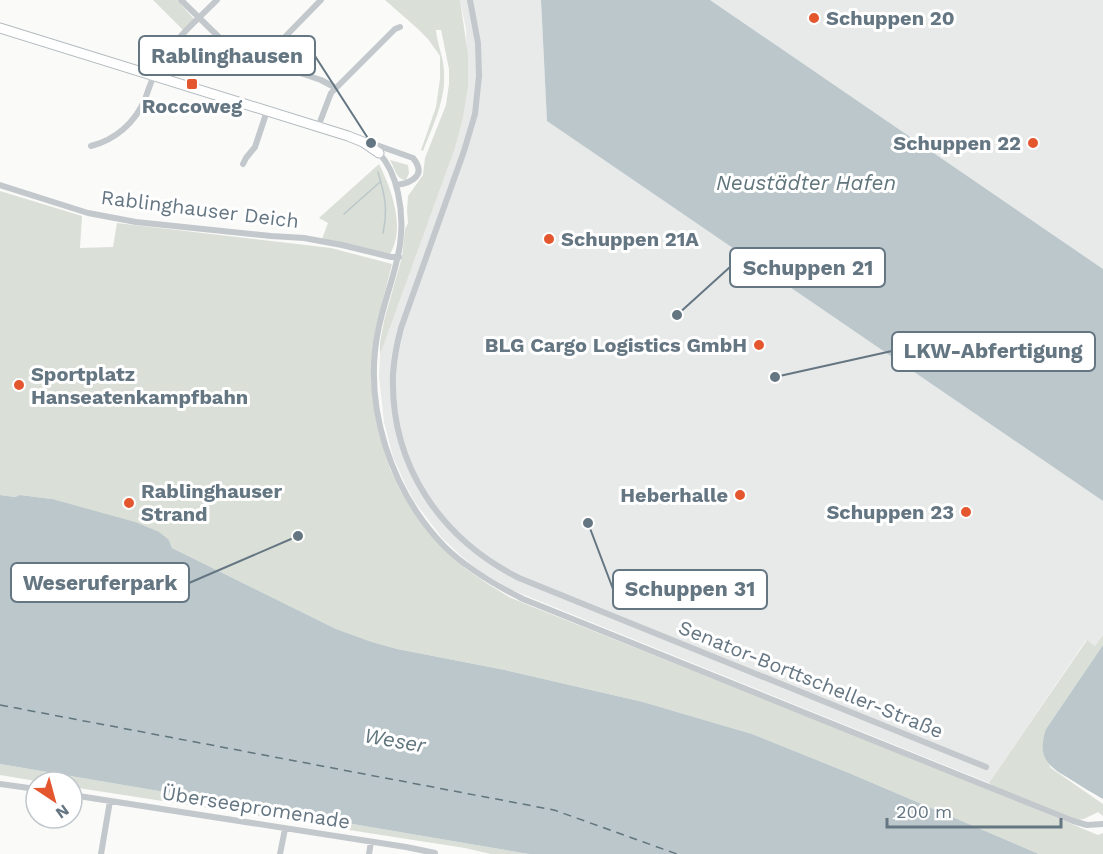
<svg xmlns="http://www.w3.org/2000/svg" width="1103" height="854" viewBox="0 0 1103 854" font-family="'Work Sans',sans-serif">
<style>
.built{fill:#e8e9e9}
.green{fill:#dadfd7}
.water{fill:#bbc7cb}
.lines{fill:none;stroke-linecap:round;stroke-linejoin:round}
.stream{stroke:#bbc7cb;stroke-width:1.5}
.ferry{stroke:#60757c;stroke-width:1.5;stroke-dasharray:8 6;stroke-linecap:butt}
.secondary-casing{stroke:#b3babf;stroke-width:11}
.street{stroke:#c3c8cc;stroke-width:6}
.secondary{stroke:#fff;stroke-width:9}
.poi-dot{fill:#e4572e;stroke:#fff;stroke-width:2}
.labels{text-anchor:middle;dominant-baseline:central;stroke-width:6;stroke-linejoin:round;paint-order:stroke}
.poi-label{font-size:20px;font-weight:bold;fill:#657683;stroke:#fff;text-anchor:start}
.street-label{font-size:20px;fill:#657683;stroke:#fff}
.water-label{font-size:21px;font-style:italic;fill:#60757c;stroke:#fff}
.leader{fill:none;stroke:#657683;stroke-width:2}
.callout-dot{fill:#657683;stroke:#fff;stroke-width:2}
.callout{fill:#fff;stroke:#657683;stroke-width:2}
.callout-label{font-size:21px;text-anchor:middle;font-weight:bold;fill:#657683}
</style>
<rect width="100%" height="100%" fill="#fafaf8"/>
<path class="built" d="M460,0H541L547,121L1103,501V635L1095,646L1086,640L989,783L512,590L476,569L458,553L442,538L414,501L406,486L393,457L384,422L379,377L380,355L455,148L463,118L468,87L466,29Z
M710,0H1103V269Z"/>
<path class="green" d="M153,0H177L194,19L184,31Z
M385,0H460L468,55V87L463,118L455,148L380,355V343L384,321L402,257L405,229L408,223L407,211L408,196L423,175L425,158L446,105L449,84V69L441,30H436C437,44 444,58 444,72C446,100 433,125 423,151L421,150L436,107L440,79V56L428,39L418,29Z
M390,160L408,165L409,173L406,180C396,180 395,168 390,160Z
M379,164C391,188 406,228 390,254L322,239L328,223L319,218Z
M0,191L82,216L80,248L113,247L117,223L331,248L392,264L375,332L372,388L374,409L378,431L390,469L401,492L425,528L466,569L488,584L509,597L533,607L895,751L1098,835L1103,833V854H1039L849,773L752,734L643,702L505,670L397,649L372,642L336,629L172,548L169,540L52,499L20,495L15,497L0,495Z
M1103,635V645L1046,729L1044,754L1051,768L1103,804V816L1098,812L1084,819L1077,820L994,787L989,783L1087,640L1095,646Z
M0,764L529,854H491L465,848L72,787V782H42L0,775Z"/>
<path class="water" d="M541,0H710L1103,269V501L547,121Z
M0,495L15,497L20,495L52,499L135,522L159,532L169,540L172,548L336,629L372,642L397,649L505,670L643,702L752,734L849,773L1039,854H529L0,764Z
M1103,645V799C1092,793 1081,786 1070,779C1047,766 1037,757 1046,729Z"/>
<g class="lines">
<path class="stream" d="M378,172C385,196 388,208 383,233
M344,214L380,182"/>
<path class="ferry" d="M0,705L554,810L677,854"/>
<defs>
<path id="secondary" d="M0,28L348,136L363,142L379,153"/>
</defs>
<use href="#secondary" class="secondary-casing"/>
<path class="street" d="M181,0L227,45L238,52L321,80L336,88
M470,0L478,43L479,76L475,114L464,151L401,328C397,343 394,359 393,374C390,465 440,538 519,578L986,767
M264,61L280,42L321,0
M318,127L331,93L395,29L400,27
M368,142L413,158C427,175 412,183 396,185
M91,146C115,140 135,123 145,99C150,86 153,74 161,61C176,38 198,19 217,0
M379,153C389,164 395,179 398,193C410,247 388,281 378,331C363,407 391,491 444,546C467,569 495,585 523,599L1073,821L1087,825L1103,824
M243,164L246,158L255,147L267,111
M0,185L88,213L136,222L271,236L304,238L342,245L391,257H399
M0,784L36,789
M72,795L406,847L435,853V854
M101,854L110,801
M280,854L285,829
M369,854L371,842"/>
<use href="#secondary" class="secondary"/>
</g>
<g class="poi-dot">
<circle cx="814" cy="18" r="6"/>
<rect x="186" y="78" width="12" height="12" rx="3"/>
<circle cx="1033" cy="143" r="6"/>
<circle cx="549" cy="239" r="6"/>
<circle cx="759" cy="345" r="6"/>
<circle cx="19" cy="385" r="6"/>
<circle cx="740" cy="495" r="6"/>
<circle cx="129" cy="503" r="6"/>
<circle cx="966" cy="512" r="6"/>
</g>
<g class="labels">
<g class="poi-label">
<text x="826" y="18">Schuppen 20</text>
<text x="192" y="106" text-anchor="middle">Roccoweg</text>
<text x="1021" y="143" text-anchor="end">Schuppen 22</text>
<text x="561" y="239">Schuppen 21A</text>
<text x="747" y="345" text-anchor="end">BLG Cargo Logistics GmbH</text>
<text x="31" y="374">Sportplatz<tspan x="31" dy="23">Hanseatenkampfbahn</tspan></text>
<text x="141" y="491">Rablinghauser<tspan x="141" dy="23">Strand</tspan></text>
<text x="728" y="495" text-anchor="end">Heberhalle</text>
<text x="954" y="512" text-anchor="end">Schuppen 23</text>
</g>
<g class="street-label">
<text transform="translate(200 209) rotate(7)">Rablinghauser Deich</text>
<text transform="translate(811 679) rotate(22)">Senator-Borttscheller-Straße</text>
<text transform="translate(256 807) rotate(9)">Überseepromenade</text>
</g>
<g class="water-label">
<text x="806" y="182">Neustädter Hafen</text>
<text transform="translate(395 740) rotate(10)">Weser</text>
</g>
</g>
<path class="leader" d="M371 143L315 56M677 315L730 267M775 377L892 351M298 536L189 583M588 523L613 589"/>
<g class="callout-dot">
<circle cx="371" cy="143" r="6"/>
<circle cx="677" cy="315" r="6"/>
<circle cx="775" cy="377" r="6"/>
<circle cx="298" cy="536" r="6"/>
<circle cx="588" cy="523" r="6"/>
</g>
<g class="callout">
<rect x="139" y="36" width="176" height="39" rx="6"/>
<rect x="730" y="248" width="155" height="39" rx="6"/>
<rect x="892" y="332" width="203" height="39" rx="6"/>
<rect x="11" y="563" width="178" height="39" rx="6"/>
<rect x="613" y="570" width="154" height="39" rx="6"/>
</g>
<g class="callout-label">
<text x="227" y="63">Rablinghausen</text>
<text x="808" y="275">Schuppen 21</text>
<text x="993" y="358">LKW-Abfertigung</text>
<text x="100" y="590">Weseruferpark</text>
<text x="690" y="596">Schuppen 31</text>
</g>
<g transform="translate(54 800) rotate(144)"><circle r="28" fill="#ffffff" stroke="#c1c8cd" stroke-width="1.5"/>
<path d="M0-4.5L10 22L0 15L-10 22Z" fill="#e4572e"/>
<text y="-9" font-size="16" font-weight="bold" text-anchor="middle" fill="#657683">N</text>
</g>
<path d="M887 818v9h174v-9" fill="none" stroke="#657683" stroke-width="3"/>
<text x="896" y="818" font-size="18" fill="#657683" stroke="#ffffff" stroke-width="4.5" paint-order="stroke">200 m</text>
</svg>
